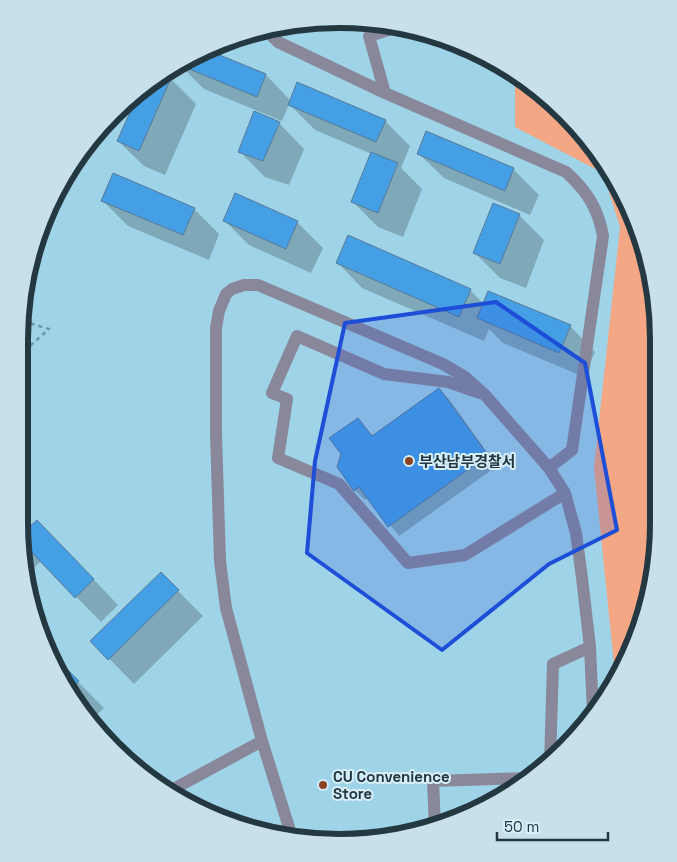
<svg xmlns="http://www.w3.org/2000/svg" width="677" height="862" viewBox="0 0 677 862" font-family="'Space Grotesk','Noto Sans KR',sans-serif">
<style>
.green{fill:#f3a784}
.shadow{fill:#0003}
.building{fill:#449fe5;stroke:#587a98}
.lines{fill:none;stroke-linecap:round;stroke-linejoin:round}
.path{stroke:#6d94a4;stroke-width:2.5;stroke-dasharray:4 4;stroke-linecap:butt}
.minor{stroke:#88889a;stroke-width:12}
.marked{fill:#1d4ed8;fill-opacity:0.2;stroke:#1d4ed8;stroke-width:4;stroke-linejoin:round}
.poi-dot{fill:#8c4522;stroke:#d6effa;stroke-width:2}
.labels{text-anchor:middle;dominant-baseline:central;stroke-width:4;stroke-linejoin:round;paint-order:stroke}
.poi-label{font-size:15px;font-weight:bold;fill:#233841;stroke:#d6effa;text-anchor:start}
.rim{fill:none;stroke:#233841;stroke-width:6}
</style>
<rect width="100%" height="100%" fill="#9fd3e8"/>
<path class="green" d="M515,76L533,85L615,178L641,236L658,317L652,586L615,674L594,468L620,227L603,173L515,127Z"/>
<path class="shadow" d="M208,52L266,75L291,101L385,121L410,146L401,168L422,189L403,237L378,227L353,202L372,154L315,130L289,104L282,121L204,89L179,64L180,61Z
M163,75L171,79L196,104L165,175L144,166L118,141L138,97Z
M279,123L304,149L289,185L265,177L240,152Z
M427,133L514,170L539,195L530,215L444,178L418,153Z
M236,194L297,222L323,248L311,273L249,245L224,220Z
M103,201L194,209L219,234L209,260L128,226Z
M519,215L544,240L526,288L500,278L475,253Z
M337,262L470,290L484,304L570,326L595,352L584,377L503,343L489,329L484,341L362,288Z
M439,389L449,399L497,466L399,536L368,498L365,500L355,490L338,467L358,420L373,437Z
M20,537L62,546L118,605L101,622L41,561L26,576Z
M161,574L203,616L134,684L92,641Z
M59,663L104,708L90,721L62,684L55,667Z"/>
<path class="building" d="M210,51L266,74L257,97L177,64Z
M164,74L171,78L139,151L117,141L136,99Z
M297,82L386,120L376,142L288,105Z
M254,111L280,122L263,161L238,152Z
M426,131L514,168L505,191L417,154Z
M371,152L398,163L378,213L351,202Z
M113,173L195,208L183,235L101,201Z
M235,193L298,221L286,249L223,221Z
M493,203L520,214L500,264L473,253Z
M348,235L471,289L459,317L336,263Z
M488,291L571,325L559,353L477,318Z
M439,388L488,455L388,527L359,487L354,491L337,467L341,454L329,438L358,418L372,436Z
M37,520L94,579L75,598L21,541L20,535Z
M161,572L179,590L108,660L90,641Z
M59,661L79,681L68,692L62,684L54,666Z"/>
<g class="lines">
<path class="path" d="M19,370L27,373L21,360L32,344L49,329L19,320"/>
<path class="minor" d="M267,31L278,42L385,93L566,172C587,191 598,208 603,236L572,450L549,468
M385,93L369,36L395,28
M480,393L448,382L384,374L297,336L272,393L287,399L278,458L339,484L408,563L465,555L565,493
M550,763L553,664L590,647
M168,792L262,741
M435,827L433,781L530,778
M292,837L262,741L226,608L220,561L216,434V328L219,311L226,294L232,289L244,285H258L443,364L465,377L485,395L549,468L565,493L576,533L582,578L590,647L593,714"/>
</g>
<path class="marked" d="M496,302L585,363L617,530L549,564L442,650L307,553L315,461L345,323Z"/>
<g class="poi-dot">
<circle cx="409" cy="461" r="5"/>
<circle cx="323" cy="785" r="5"/>
</g>
<g class="labels">
<g class="poi-label">
<text x="419" y="461">부산남부경찰서</text>
<text x="333" y="776">CU Convenience<tspan x="333" dy="17">Store</tspan></text>
</g>
</g>
<path d="M0 0H677V862H0ZM339 28H339A311 311 0 0 1 650 339V523A311 311 0 0 1 339 834H339A311 311 0 0 1 28 523V339A311 311 0 0 1 339 28Z" fill="#c8e0eb" fill-rule="evenodd"/>
<path class="rim" d="M339 28H339A311 311 0 0 1 650 339V523A311 311 0 0 1 339 834H339A311 311 0 0 1 28 523V339A311 311 0 0 1 339 28Z"/>
<path d="M497 832v8h111v-8" fill="none" stroke="#233841" stroke-width="2.5"/>
<text x="504" y="832" font-size="15" fill="#233841" stroke="#d6effa" stroke-width="4" paint-order="stroke">50 m</text>
</svg>
